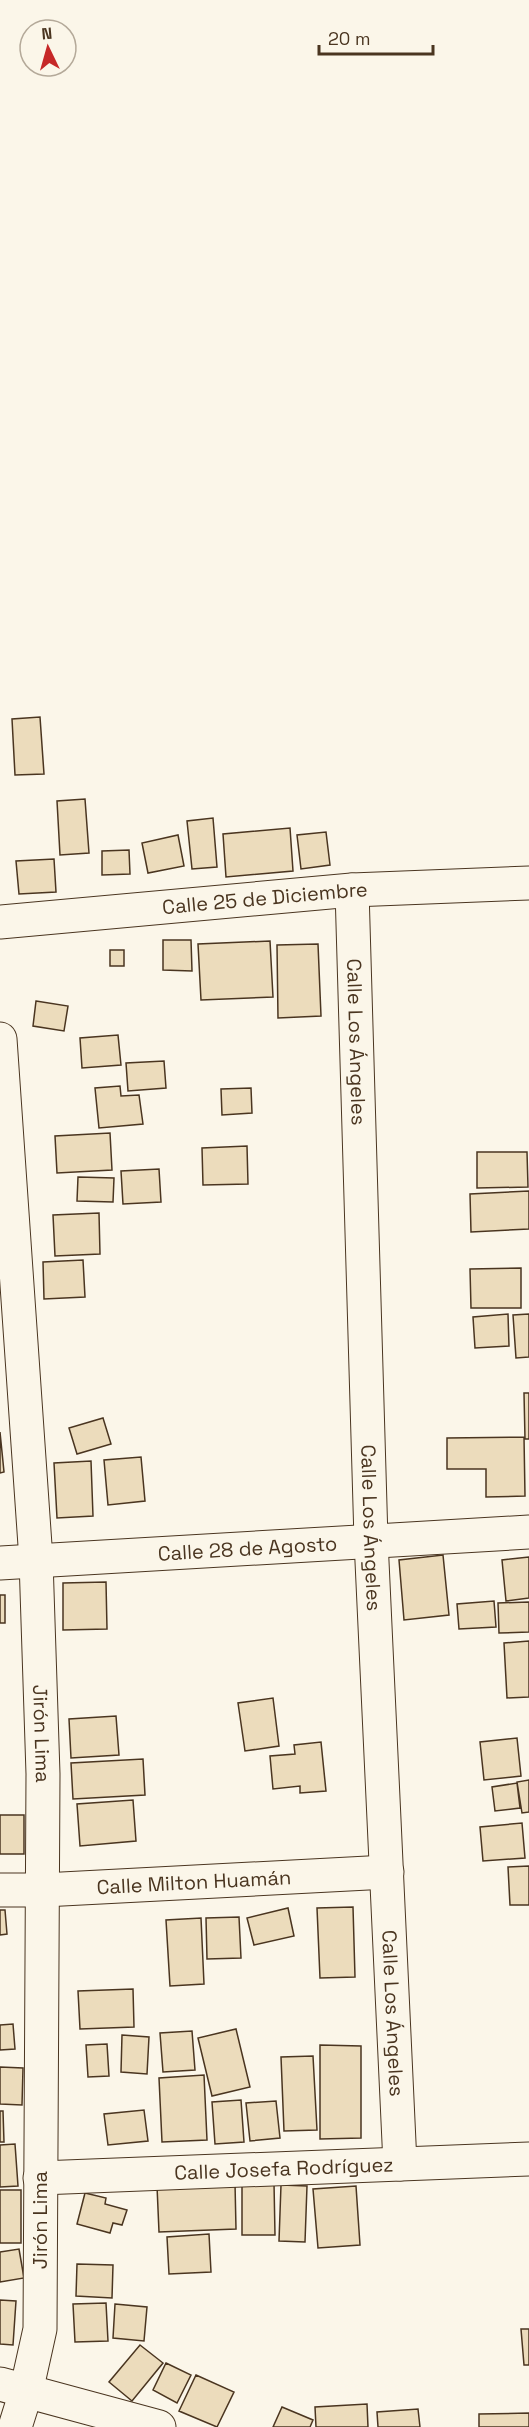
<svg xmlns="http://www.w3.org/2000/svg" width="529" height="2427" viewBox="0 0 529 2427" font-family="'Space Grotesk',sans-serif">
<style>
.building{fill:#ecdcbc;stroke:#4a3520;stroke-width:1.5}
.lines{fill:none;stroke-linecap:round;stroke-linejoin:round}
.minor-casing{stroke:#4a3520;stroke-width:35}
.minor{stroke:#fbf6e9;stroke-width:33}
.labels{text-anchor:middle;dominant-baseline:central;stroke-width:4.5;stroke-linejoin:round;paint-order:stroke}
.street-label{font-size:20px;fill:#4a3520;stroke:#fbf6e9}
</style>
<rect width="100%" height="100%" fill="#fbf6e9"/>
<path class="building" d="M40,717L44,774L15,775L12,719Z
M85,799L89,853L60,855L57,801Z
M213,818L217,867L192,869L187,821Z
M290,828L293,871L226,877L223,834Z
M326,832L330,865L301,869L297,835Z
M178,835L184,866L148,873L142,843Z
M129,850L130,874L102,875V851Z
M54,859L56,892L19,894L16,861Z
M163,940H191L192,971L163,970Z
M270,941L273,997L201,1000L198,944Z
M318,944L321,1016L278,1018L277,945Z
M110,950H124V966H110Z
M36,1001L68,1006L64,1031L33,1026Z
M118,1035L121,1065L82,1068L80,1038Z
M164,1061L166,1088L128,1091L126,1063Z
M120,1086L121,1096L139,1095L143,1124L99,1128L95,1088Z
M251,1088L252,1113L222,1115L221,1089Z
M110,1133L112,1170L57,1173L55,1136Z
M247,1146L248,1184L203,1185L202,1148Z
M477,1152H527L528,1187L477,1188Z
M159,1169L161,1202L123,1204L121,1171Z
M78,1177L114,1178L113,1202L77,1201Z
M529,1191V1229L471,1232L470,1194Z
M99,1213L100,1254L55,1256L53,1215Z
M83,1260L85,1297L44,1299L43,1262Z
M521,1268V1308H471L470,1269Z
M508,1314L509,1346L475,1348L473,1317Z
M529,1314V1357L516,1358L513,1315Z
M524,1393H529V1439H525Z
M103,1418L111,1444L77,1454L69,1428Z
M0,1432L4,1472L0,1473Z
M524,1437L525,1496L486,1497V1469H447V1438Z
M141,1457L145,1501L108,1505L104,1460Z
M91,1461L93,1516L57,1518L54,1463Z
M443,1555L449,1615L404,1620L399,1560Z
M529,1557V1598L506,1601L502,1560Z
M106,1582L107,1629L63,1630V1583Z
M0,1595H5V1623H0Z
M494,1601L496,1627L459,1629L457,1604Z
M529,1602V1632L499,1633L498,1603Z
M529,1641V1697L507,1698L504,1643Z
M273,1698L279,1746L245,1751L238,1703Z
M116,1716L119,1755L71,1758L69,1719Z
M517,1738L521,1776L484,1780L480,1742Z
M321,1742L326,1791L300,1793V1786L273,1789L270,1756L295,1754L294,1745Z
M143,1759L145,1795L73,1799L71,1763Z
M529,1780V1812L522,1813L517,1782Z
M517,1783L520,1808L495,1811L492,1787Z
M133,1800L136,1841L80,1846L77,1804Z
M0,1815H24V1854H0Z
M522,1823L525,1858L483,1861L480,1827Z
M529,1866V1905H510L508,1867Z
M353,1907L355,1977L320,1978L317,1908Z
M288,1908L294,1936L254,1945L247,1918Z
M0,1910H5L7,1934L0,1935Z
M239,1917L241,1958L207,1959L206,1918Z
M201,1918L204,1984L170,1986L166,1920Z
M133,1989L134,2027L80,2029L78,1991Z
M13,2024L15,2049L0,2050V2025Z
M236,2029L250,2087L212,2096L198,2038Z
M192,2031L195,2070L163,2072L160,2033Z
M122,2035L149,2037L147,2074L121,2072Z
M107,2044L109,2076L88,2077L86,2045Z
M320,2045L361,2046V2138L320,2139Z
M313,2056L317,2130L284,2131L281,2057Z
M0,2067L23,2068L22,2105L0,2104Z
M204,2075L207,2140L162,2142L159,2078Z
M241,2100L244,2142L215,2144L212,2102Z
M276,2101L280,2138L250,2141L246,2103Z
M144,2110L148,2141L108,2145L104,2114Z
M0,2111H3L4,2142H0Z
M15,2144L18,2186L0,2187V2145Z
M235,2183L236,2229L159,2232L157,2186Z
M242,2183H274L275,2235H242Z
M281,2185L307,2186L305,2242L279,2241Z
M356,2186L360,2245L318,2248L313,2189Z
M0,2190H21V2243H0Z
M85,2193L106,2198L105,2204L127,2210L122,2225L113,2223L110,2233L77,2224Z
M209,2234L211,2272L169,2274L167,2237Z
M19,2249L24,2278L0,2282V2252Z
M77,2264L113,2265L112,2298L76,2296Z
M0,2300L16,2301L13,2345L0,2344Z
M106,2303L108,2341L75,2342L73,2304Z
M115,2304L147,2307L144,2341L113,2338Z
M521,2329H529V2365H524Z
M140,2345L163,2363L132,2401L109,2382Z
M166,2363L191,2375L177,2403L153,2390Z
M196,2375L234,2392L217,2427L179,2411Z
M367,2404L368,2427H316L315,2407Z
M282,2407L313,2420L310,2427H273Z
M418,2409L420,2427H378L377,2412Z
M529,2413V2427H479V2414Z"/>
<g class="lines">
<defs>
<g id="minor">
<path id="s1" d="M352,890L371,1540L400,2164"/>
<path id="s2" d="M0,922L352,890L529,883"/>
<path id="s3" d="M0,1039L36,1560L43,1774L40,2329L26,2392L15,2427"/>
<path id="s4" d="M0,1563L529,1532"/>
<path id="s5" d="M0,1890H43L387,1872"/>
<path id="s6" d="M40,2178L529,2159"/>
<path d="M0,2384L159,2427"/>
</g>
</defs>
<use href="#minor" class="minor-casing"/>
<use href="#minor" class="minor"/>
</g>
<g class="labels">
<g class="street-label">
<text stroke="none"><textPath href="#s2" startOffset="266">Calle 25 de Diciembre</textPath></text>
<text stroke="none"><textPath href="#s1" startOffset="152">Calle Los Ángeles</textPath></text>
<text stroke="none"><textPath href="#s1" startOffset="638">Calle Los Ángeles</textPath></text>
<text stroke="none"><textPath href="#s4" startOffset="248">Calle 28 de Agosto</textPath></text>
<text stroke="none"><textPath href="#s3" startOffset="696">Jirón Lima</textPath></text>
<text stroke="none"><textPath href="#s5" startOffset="194">Calle Milton Huamán</textPath></text>
<text stroke="none"><textPath href="#s1" startOffset="1124">Calle Los Ángeles</textPath></text>
<text stroke="none"><textPath href="#s6" startOffset="244">Calle Josefa Rodríguez</textPath></text>
<text transform="translate(40 2220) rotate(-90)">Jirón Lima</text>
</g>
</g>
<g transform="translate(48 48) rotate(355)"><circle r="28" fill="#fbf6e9" stroke="#b4a999" stroke-width="1.5"/>
<path d="M0-4.5L10 22L0 15L-10 22Z" fill="#c62828"/>
<text y="-9" font-size="16" font-weight="bold" text-anchor="middle" fill="#4a3520">N</text>
</g>
<path d="M319 45v9h114v-9" fill="none" stroke="#4a3520" stroke-width="3"/>
<text x="328" y="45" font-size="18" fill="#4a3520" stroke="#fbf6e9" stroke-width="4.5" paint-order="stroke">20 m</text>
</svg>
